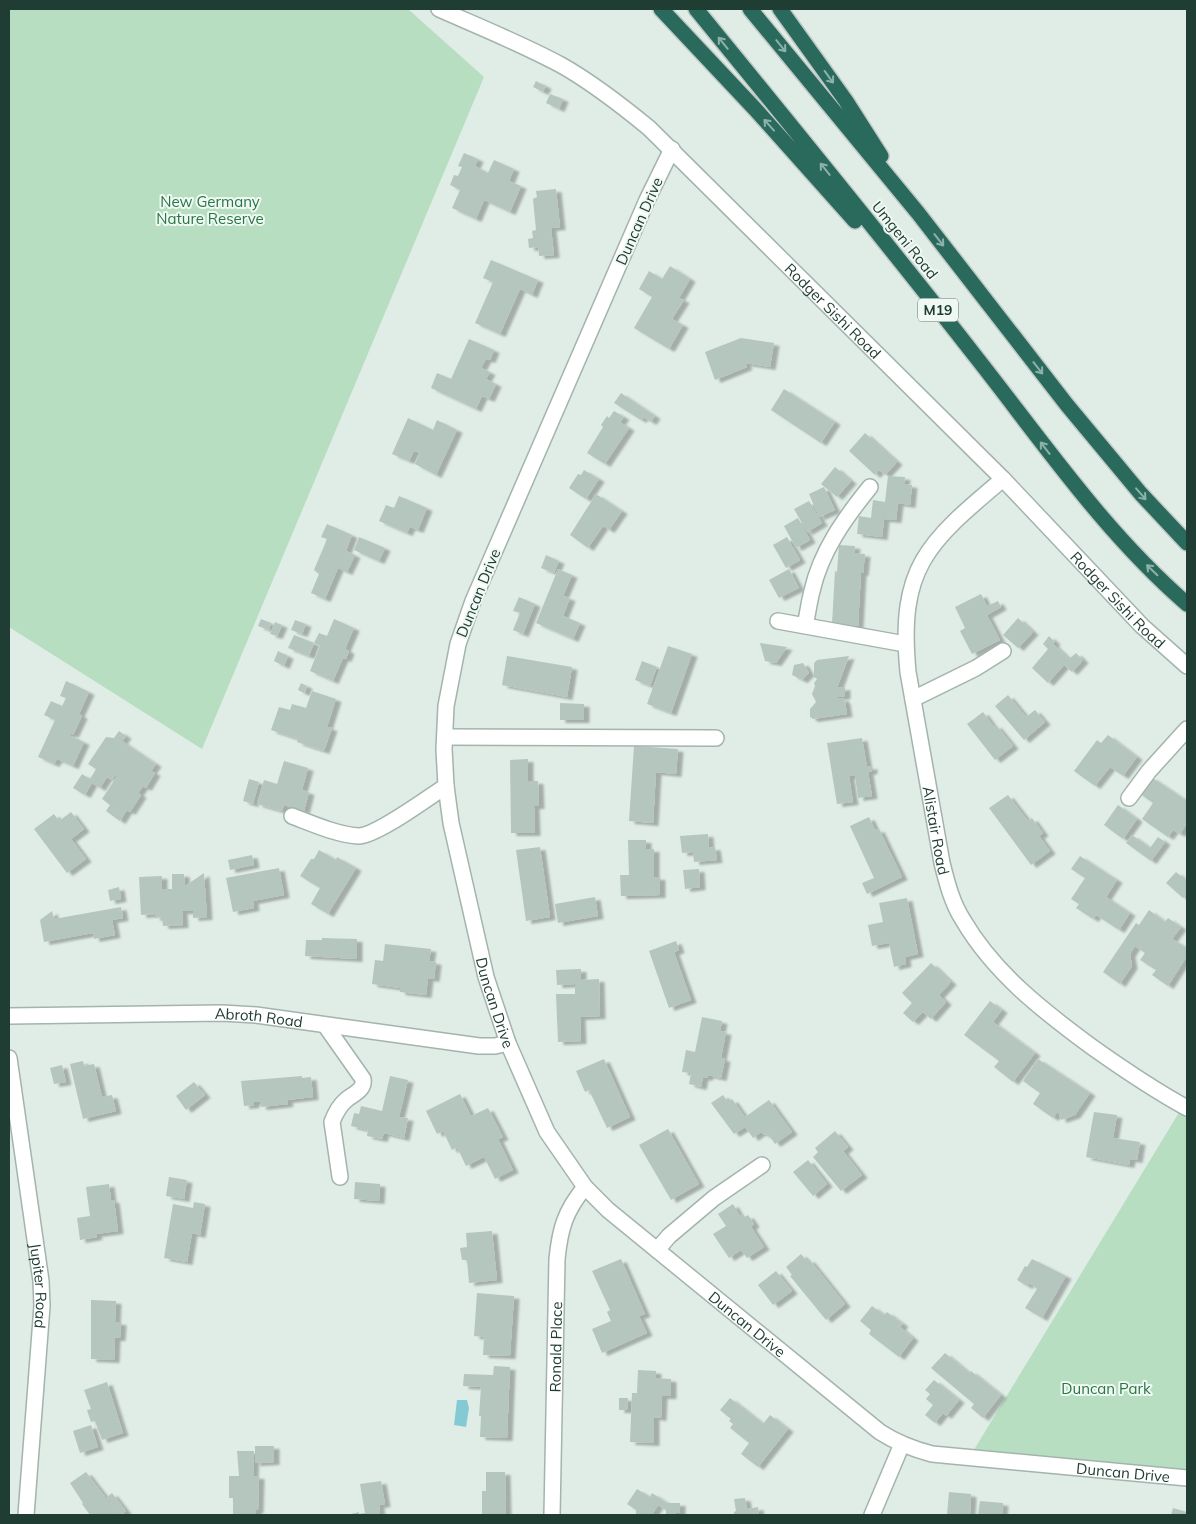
<svg xmlns="http://www.w3.org/2000/svg" width="1196" height="1524" viewBox="0 0 1196 1524" font-family="Mulish,sans-serif">
<style>
.green{fill:#b7dec1}
.water{fill:#84cad4}
.building{fill:#b5c6bf;filter:url(#shadow)}
.lines{fill:none;stroke-linecap:round;stroke-linejoin:round}
.minor-casing{stroke:#a3b4ad;stroke-width:18}
.highway-casing{stroke:#c1c9c6;stroke-width:18}
.minor{stroke:#fff;stroke-width:15}
.highway{stroke:#2a6a5c;stroke-width:15}
.oneway{stroke:#8db1a8}
.labels{text-anchor:middle;dominant-baseline:central;stroke-width:4;stroke-linejoin:round;paint-order:stroke}
.shield{fill:#f0f8f4;stroke:#5e756e;stroke-width:1}
.shield-label{font-size:14px;font-weight:bold;fill:#203d34}
.park-label{font-size:15px;fill:#287644;stroke:#f0f8f4}
.street-label{font-size:15px;fill:#203d34;stroke:#f0f8f4}
</style>
<defs>
<filter id="shadow"><feDropShadow dx="5.5" dy="3" stdDeviation="1" flood-color="#0004"/></filter>
</defs>
<rect width="100%" height="100%" fill="#e0ece6"/>
<path class="green" d="M9,9H408L484,77L202,749L9,627Z
M1183,1106L1187,1108V1478L969,1458Z"/>
<path class="water" d="M457,1400H467L469,1408L466,1427L454,1425Z"/>
<path class="building" d="M536,81L546,86L543,92L533,87Z
M550,94L563,99L559,109L546,103Z
M464,153L478,159L475,166L488,173L494,160L514,169L509,181L521,186L510,212L484,200L476,219L452,208L460,190L450,185L454,175L458,176L462,167L458,166Z
M556,189L560,227L551,228L554,255L539,256L538,247L529,248L528,239L533,238L532,231L536,230L533,199L537,197L536,191Z
M491,260L538,280L532,295L520,289L500,334L475,323L493,282L483,278Z
M670,266L690,279L679,298L684,300L672,319L683,325L669,349L634,328L652,297L639,289L649,271L662,279Z
M741,338L774,343L770,367L745,363L747,367L715,380L705,352Z
M469,339L494,350L490,360L486,359L481,368L490,372L486,379L496,384L489,399L482,396L476,409L431,388L437,373L451,379Z
M784,389L835,422L821,443L771,410Z
M621,393L655,416L651,422L643,417L641,420L614,403Z
M614,411L624,417L620,422L629,428L605,464L587,453L603,427L601,425L607,416L609,418Z
M408,418L433,430L437,420L457,430L436,475L415,464L420,453L414,451L409,461L392,454Z
M865,433L897,462L885,475L879,470L875,475L849,451Z
M835,467L851,481L837,497L821,484Z
M584,470L599,479L586,499L569,488L578,474L581,475Z
M888,476L905,477L904,484L912,485L910,505L898,503L896,520L884,519L882,537L857,534L859,516L871,518L873,500L885,502Z
M824,487L835,510L819,517L809,494Z
M596,494L622,511L609,530L603,526L588,548L570,535Z
M399,496L427,508L418,530L410,527L407,533L379,521L386,505L394,508Z
M809,501L822,523L807,532L794,509Z
M798,518L810,540L796,548L784,526Z
M327,524L352,535L346,551L355,555L347,572L338,568L325,599L311,593L319,574L314,570L327,539L321,537Z
M359,537L385,548L379,561L354,550Z
M787,537L800,560L786,568L773,545Z
M839,545L855,546L854,553L865,554L863,573H861L858,626L832,624L835,571L837,572Z
M546,555L559,561L554,573L541,568Z
M558,569L572,575L563,596L570,598L563,616L580,623L573,639L536,623Z
M789,569L799,588L779,598L769,580Z
M981,594L987,606L998,601L1001,607L987,615L1000,640L972,654L960,631L965,628L955,607Z
M519,597L535,604L523,634L513,630L520,613L513,611Z
M1018,618L1033,632L1018,648L1003,635Z
M261,619L271,623L269,630L258,626Z
M334,619L354,628L345,649L349,651L346,659L343,658L333,681L310,671L320,646L314,643L319,633L327,636Z
M295,620L306,624L302,634L291,630Z
M275,622L282,625L277,636L270,634Z
M294,635L314,643L309,656L288,648Z
M1049,636L1055,642L1053,644L1069,659L1076,653L1083,660L1072,672L1064,665L1048,683L1032,668L1048,649L1043,644Z
M760,643L787,647L776,663L765,661Z
M668,646L692,654L671,713L647,704Z
M278,651L288,656L284,666L274,661Z
M507,656L572,667L567,697L502,685Z
M849,656L837,688L845,687V696L838,697V699L843,698L845,702L847,714L813,719L810,717V709L816,702L812,694L815,686L814,683L817,679L814,677V663L817,660Z
M642,661L657,667L650,686L635,680Z
M803,663L809,673L802,680L792,675L794,665Z
M66,681L89,692L79,714L82,716L73,735L70,733L69,735L84,742L73,766L57,759L54,764L38,757L55,720L44,715L51,701L62,706L66,698L60,696Z
M301,683L307,686L304,693L298,690Z
M312,691L336,699L327,727L332,728L324,751L297,742L298,739L271,730L279,707L290,710L292,704L306,708Z
M1008,695L1026,717L1035,710L1045,722L1024,740L995,706Z
M560,703L584,704V720H560Z
M983,712L994,727L996,725L1013,746L995,760L967,724Z
M119,731L126,736L122,741L156,764L151,771L155,773L146,788L143,786L138,793L141,795L130,812L127,810L120,821L106,811L110,805L102,799L117,776L116,774L112,780L107,777L100,788L92,783L85,795L73,788L82,774L90,779L96,769L88,764L106,737L114,738Z
M1108,735L1137,757L1123,776L1110,767L1095,786L1074,771L1097,740L1101,743Z
M862,738L867,767L872,766V771L868,772L872,796L858,798L855,776H849L853,802L837,804L827,743Z
M634,746L678,749L676,774L656,772L653,823L629,821Z
M528,759V781H538L539,806H534L535,833H511L510,760Z
M284,761L308,768L302,790L309,792L304,811L284,805L282,811L257,804L264,780L277,784Z
M1151,777L1187,801V823L1180,834L1173,830L1168,837L1142,819L1153,803L1140,794Z
M249,779L259,782L253,804L243,801Z
M1008,795L1028,821L1032,818L1043,833L1039,836L1050,851L1031,865L989,808Z
M1118,805L1137,819L1123,839L1104,825Z
M71,812L84,829L71,839L86,859L67,873L34,829L54,814L59,821Z
M869,817L875,830L879,829L902,877L867,894L862,883L874,878L850,826Z
M708,834L709,848L715,847L717,860L694,862L693,852L682,853L680,836Z
M1132,835L1150,848L1158,837L1165,842L1151,861L1126,843Z
M628,840H646V849H654V877H660V895L621,896L620,875H629Z
M540,847L550,917L526,921L516,850Z
M319,850L336,860L337,857L356,868L328,914L311,904L320,888L300,876L311,859H314Z
M252,855L254,865L230,870L228,860Z
M1080,856L1117,880L1106,897L1130,913L1119,930L1096,915L1093,919L1076,908L1079,904L1071,899L1085,878L1071,869Z
M279,868L284,895L253,901L254,908L233,912L226,878Z
M699,869L700,887L685,889L683,870Z
M1176,872L1187,881V893L1183,898L1166,883Z
M204,873L207,917L193,918V911H182L183,925L163,926L162,917L155,918V914L141,915L139,877L162,876V889H172V874H184L185,886Z
M119,887L121,899L110,901L108,890Z
M595,897L598,916L558,923L555,904Z
M907,898L918,954L905,957L906,964L894,967L889,943L872,946L868,925L883,922L879,903Z
M121,907L123,918L112,920L115,935L94,939L93,933L44,942L40,920L52,911L54,919Z
M1149,910L1165,922L1168,918L1181,927L1172,939L1187,948V956L1168,986L1152,975L1156,970L1140,960L1145,953L1135,946L1130,954L1132,966L1120,984L1103,972L1136,923L1139,925Z
M322,938L357,939V959L305,956L306,940H322Z
M676,941L679,950L674,952L691,1000L669,1008L649,951Z
M385,944L431,949L429,961L436,962L434,979L428,978L426,995L400,992V988L372,984L375,960L383,961Z
M931,963L951,982L939,995L946,1002L931,1019L923,1012L913,1022L903,1013L912,1003L902,993Z
M581,969V980L599,979L600,1016L580,1017L581,1041L558,1042L556,994H575V984L557,985L556,970Z
M990,1001L1002,1010L993,1022L1035,1053L1013,1082L994,1067L999,1061L964,1035Z
M702,1017L722,1021L720,1031L726,1032L721,1058L725,1059L721,1078L708,1075L707,1078L703,1077L701,1087L689,1084L691,1073L682,1072L686,1050L695,1052Z
M604,1059L630,1117L607,1128L589,1090L585,1092L576,1071Z
M1038,1059L1090,1093L1075,1115L1061,1120L1058,1111L1053,1118L1033,1104L1040,1093L1023,1081Z
M83,1061L84,1066L94,1064L102,1097L112,1095L116,1111L83,1119L70,1064Z
M62,1065L66,1082L54,1084L50,1068Z
M302,1076V1078L311,1077L313,1097L287,1100L288,1104L261,1107L260,1101L254,1102V1105L244,1106L241,1081Z
M390,1076L408,1080L399,1117L408,1118L404,1138L384,1133L382,1139L367,1136L368,1130L351,1126L354,1113L359,1114L361,1106L382,1111Z
M194,1082L205,1095L186,1110L176,1096Z
M460,1094L471,1116L488,1108L503,1137L498,1139L513,1170L495,1179L484,1157L466,1166L457,1147L452,1150L443,1131L437,1134L426,1111Z
M723,1095L728,1102L732,1099L745,1117L769,1100L792,1132L775,1144L768,1134L765,1135L761,1132L753,1138L745,1127L734,1134L711,1103Z
M1094,1112L1117,1115L1113,1138L1140,1142L1137,1160L1130,1159L1129,1165L1086,1157Z
M668,1129L699,1184L671,1200L639,1145Z
M835,1131L848,1147L843,1151L862,1175L841,1191L813,1157L818,1152L815,1148Z
M808,1160L827,1184L813,1196L793,1172Z
M169,1177L187,1180L184,1199L166,1196Z
M355,1182L380,1184L379,1201L354,1199Z
M109,1184L111,1200H114L118,1231L96,1234L97,1237L80,1240L77,1218L90,1216L86,1187Z
M194,1202L205,1204L200,1235L192,1233L187,1262L164,1258L173,1204L193,1208Z
M733,1204L740,1216L743,1214L745,1217L748,1215L754,1224L751,1227L764,1247L747,1258L741,1250L729,1258L713,1234L726,1226L718,1214Z
M492,1231L497,1280L469,1283L467,1260H462L460,1248L467,1247L466,1233Z
M801,1254L807,1261L809,1259L845,1304L826,1320L790,1276L792,1275L786,1267Z
M621,1259L645,1314L639,1316L647,1333L602,1353L592,1329L611,1321L607,1312L610,1310L592,1271Z
M1032,1259L1066,1276L1042,1318L1025,1308L1037,1289L1029,1283L1027,1286L1017,1280L1025,1266L1027,1267Z
M776,1271L792,1291L773,1305L758,1285Z
M477,1293L514,1296L510,1356L483,1355L484,1337L474,1336Z
M91,1300L116,1301L115,1322H121L120,1338H115L114,1360L91,1359Z
M872,1306L884,1315L887,1312L903,1324L900,1327L913,1338L899,1357L869,1334L871,1330L860,1321Z
M945,1353L969,1373L971,1371L1001,1395L983,1418L971,1408L974,1404L931,1368Z
M494,1366L510,1367L507,1438L480,1437L481,1416H479L481,1387L463,1386L464,1374L493,1375Z
M638,1370L656,1371V1378L671,1379V1396H662L661,1418L654,1417V1443L630,1442L632,1393H637Z
M934,1380L959,1400L946,1416L943,1413L935,1423L925,1415L933,1405L926,1399L930,1394L925,1390Z
M107,1382L123,1433L102,1440L95,1421L91,1422L87,1410L91,1409L84,1390Z
M619,1398H628L627,1410H619Z
M730,1398L763,1424L770,1415L788,1429L758,1467L741,1454L749,1443L730,1428L733,1424L729,1421L731,1419L720,1410Z
M91,1425L98,1447L80,1453L73,1431Z
M255,1446H274V1462L255,1463Z
M237,1451H254L253,1476H259L258,1510H256V1515H233V1498H229V1476H239Z
M86,1472L119,1515H90L82,1504L83,1503L70,1483Z
M486,1472H505L506,1515H482V1491H486Z
M381,1481L385,1504L379,1505L380,1515H347L359,1512V1514L365,1513L360,1484Z
M637,1489L650,1497L652,1493L667,1503H680V1513H676V1515H666V1510L658,1505L652,1515H636V1510L627,1504Z
M949,1492L971,1494L970,1515H947Z
M112,1493L126,1511L120,1515L107,1497Z
M745,1498L747,1509L758,1507L759,1515H734V1512L736,1511L734,1499Z
M980,1501L1003,1503L1002,1515H978Z
M1173,1508L1187,1512V1515H1171Z"/>
<g class="lines">
<defs>
<g id="minor">
<path id="s1" d="M439,9C480,27 522,44 561,65C593,83 621,105 649,128L1003,479L1142,626L1187,666"/>
<path id="s2" d="M672,149L647,200L473,601L458,644L446,706L444,749L446,786L451,823L486,977L508,1043L547,1132L585,1187L608,1210L880,1432C897,1443 913,1449 932,1454L1187,1478"/>
<path id="s3" d="M1003,479C927,543 898,567 908,672L942,863C947,883 952,903 963,920C994,973 1043,1011 1092,1047C1123,1069 1154,1090 1187,1108"/>
<path d="M778,621L905,644"/>
<path d="M805,625C808,613 809,602 812,591C821,551 845,518 870,487"/>
<path d="M913,699L976,668L1003,651"/>
<path d="M445,737L716,738"/>
<path d="M1129,798L1149,771L1187,729"/>
<path d="M292,816C313,824 335,834 358,836C375,837 429,797 446,786"/>
<path id="s4" d="M9,1016L222,1013L256,1015L479,1046H495L508,1043"/>
<path d="M325,1025L363,1079C365,1090 353,1094 346,1100C339,1106 335,1114 332,1122L340,1177"/>
<path id="s5" d="M9,1058L41,1281L42,1306L26,1515"/>
<path d="M657,1250L669,1236L714,1198L762,1165"/>
<path id="s6" d="M552,1515L557,1259C560,1229 565,1211 585,1187"/>
<path d="M872,1515L902,1444"/>
</g>
<path id="highway" d="M661,9L755,109L855,221
M696,9C790,124 884,239 976,357C1043,442 1104,532 1187,604
M750,9L918,213L1067,405L1141,494L1187,543
M780,9L846,101L881,156"/>
</defs>
<use href="#minor" class="minor-casing"/>
<use href="#highway" class="highway-casing"/>
<use href="#minor" class="minor"/>
<use href="#highway" class="highway"/>
</g>
<defs><path id="oneway-shaft" d="M-6 0H5M1.5-3L5.5 0L1.5 3" fill="none" stroke-width="1.6" stroke-linecap="round" stroke-linejoin="round" transform="scale(1.25)"/></defs>
<g class="oneway">
<use href="#oneway-shaft" transform="translate(723 43) rotate(-129)"/>
<use href="#oneway-shaft" transform="translate(781 46) rotate(51)"/>
<use href="#oneway-shaft" transform="translate(829 77) rotate(54)"/>
<use href="#oneway-shaft" transform="translate(769 125) rotate(-132)"/>
<use href="#oneway-shaft" transform="translate(825 169) rotate(-129)"/>
<use href="#oneway-shaft" transform="translate(939 240) rotate(52)"/>
<use href="#oneway-shaft" transform="translate(1038 368) rotate(52)"/>
<use href="#oneway-shaft" transform="translate(1045 448) rotate(-128)"/>
<use href="#oneway-shaft" transform="translate(1141 494) rotate(49)"/>
<use href="#oneway-shaft" transform="translate(1152 570) rotate(-136)"/>
</g>
<g class="labels">
<rect class="shield" x="918" y="298.5" width="40" height="23" rx="4"/>
<g class="shield-label">
<text x="938" y="310">M19</text>
</g>
<g class="park-label">
<text x="210" y="201">New Germany<tspan x="210" dy="17">Nature Reserve</tspan></text>
<text x="1106" y="1388">Duncan Park</text>
</g>
<g class="street-label">
<text transform="translate(639 221) rotate(-66)">Duncan Drive</text>
<text transform="translate(905 240) rotate(51)">Umgeni Road</text>
<text stroke="none"><textPath href="#s1" startOffset="502">Rodger Sishi Road</textPath></text>
<text transform="translate(478 593) rotate(-68)">Duncan Drive</text>
<text stroke="none"><textPath href="#s1" startOffset="908">Rodger Sishi Road</textPath></text>
<text stroke="none"><textPath href="#s3" startOffset="390">Alistair Road</textPath></text>
<text stroke="none"><textPath href="#s2" startOffset="905">Duncan Drive</textPath></text>
<text stroke="none"><textPath href="#s4" startOffset="250">Abroth Road</textPath></text>
<text stroke="none"><textPath href="#s5" startOffset="230">Jupiter Road</textPath></text>
<text stroke="none"><textPath href="#s2" startOffset="1324">Duncan Drive</textPath></text>
<text stroke="none"><textPath href="#s6" startOffset="168">Ronald Place</textPath></text>
<text stroke="none"><textPath href="#s2" startOffset="1744">Duncan Drive</textPath></text>
</g>
</g>
<rect width="1196" height="1524" fill="none" stroke="#203d34" stroke-width="20"/>
</svg>
